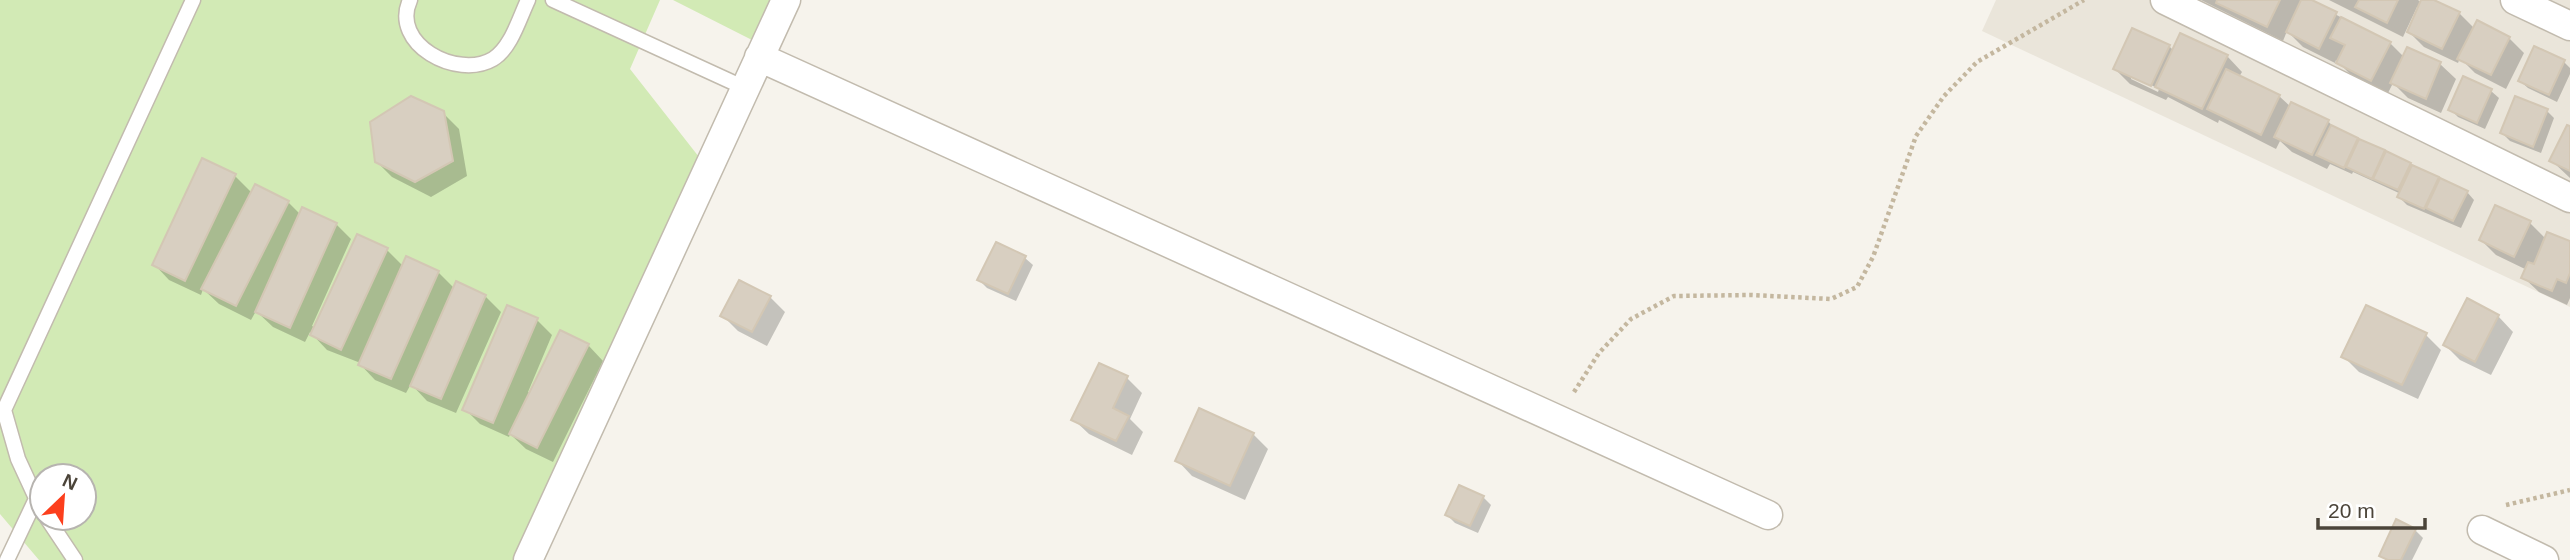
<svg xmlns="http://www.w3.org/2000/svg" width="2570" height="560" viewBox="0 0 2570 560" font-family="Helvetica,sans-serif">
<style>
.residential{fill:#eae5da}
.green{fill:#d2eab5;fill-rule:evenodd}
.shadow{fill:#0003;fill-rule:evenodd}
.building{fill:#d8cfc1;stroke:#d3c7b4;stroke-width:2}
.lines{fill:none;stroke-linecap:round;stroke-linejoin:round}
.service-casing{stroke:#c2bbae;stroke-width:17}
.minor-casing{stroke:#c2bbae;stroke-width:31}
.path{stroke:#c4b79f;stroke-width:4.5;stroke-dasharray:3.5 3.5;stroke-linecap:butt}
.service{stroke:#fff;stroke-width:14}
.minor{stroke:#fff;stroke-width:28}
</style>
<rect width="100%" height="100%" fill="#f6f3ec"/>
<path class="residential" d="M1996,0H2570V307L1982,31Z"/>
<path class="green" d="M0,0H660L630,69L699,157L515,560H39L0,514ZM42,476H84V518H42Z
M673,0H770L752,40Z"/>
<path class="shadow" d="M2201,0H2308L2390,43L2404,57L2440,64L2456,79L2441,113L2408,98L2393,83L2387,95L2354,78L2336,60L2335,63L2303,47L2287,31L2283,41Z
M2329,0H2418L2422,3L2423,0H2430L2459,13L2475,29L2509,38L2524,53L2506,89L2475,73L2460,58L2458,63L2424,47L2409,32L2420,8L2417,7L2403,37Z
M2169,46L2174,51L2227,56L2242,72L2239,77L2279,96L2291,107L2328,121L2335,129L2467,192L2474,200L2461,228L2407,205L2399,197L2401,194L2353,172L2352,174L2330,164L2327,169L2292,152L2280,141L2276,149L2219,120L2218,123L2168,97L2166,100L2130,84L2115,69ZM2131,75L2159,89L2158,92L2131,79Z
M2564,62L2570,68V74L2557,102L2528,88L2520,81Z
M2491,91L2499,98L2485,129L2458,117L2450,109Z
M2547,111L2554,118L2541,153L2510,141L2502,133Z
M443,113L459,129L467,176L431,197L392,177L377,162Z
M2570,128V178L2552,161Z
M234,175L252,193L288,202L301,215L336,224L351,239L312,326L316,328L387,250L403,266L438,272L455,289L457,284L485,296L501,312L456,413L427,401L411,384L406,393L375,380L358,362L327,350L310,332L305,342L273,327L256,311L251,320L219,304L203,289L201,295L169,280L154,264Z
M2530,223L2546,239L2570,243V298L2567,305L2539,292L2523,277L2527,270L2496,255L2481,240Z
M1025,258L1033,265L1016,301L987,288L979,280Z
M770,297L785,312L767,346L738,331L723,316Z
M2498,316L2513,332L2491,375L2460,360L2445,345Z
M537,320L552,335L528,392L531,393L588,345L603,361L553,462L526,449L510,434L509,437L480,424L465,409Z
M2426,335L2441,350L2418,399L2359,372L2343,356Z
M1127,378L1142,393L1130,419L1143,432L1132,455L1089,434L1073,419Z
M1253,434L1268,449L1245,500L1192,476L1177,460Z
M1483,497L1491,505L1478,533L1455,523L1447,515Z
M2415,530L2423,538L2412,560H2386L2381,556Z"/>
<path class="building" d="M2217,0H2280L2267,27L2216,3Z
M2301,0H2312L2337,12L2319,49L2286,32Z
M2359,0H2398L2387,23L2355,7Z
M2421,0H2434L2460,12L2442,49L2407,32Z
M2341,17L2391,42L2371,81L2336,63L2345,45L2330,38Z
M2477,20L2510,37L2491,75L2457,59Z
M2132,28L2170,45L2151,86L2113,69Z
M2180,33L2228,55L2202,109L2155,87Z
M2534,46L2565,60L2549,95L2518,81Z
M2407,47L2441,62L2426,99L2390,83Z
M2226,69L2280,95L2261,135L2207,109Z
M2463,76L2492,89L2477,123L2448,110Z
M411,96L444,111L453,161L415,182L375,162L370,122Z
M2515,96L2548,109L2533,147L2500,133Z
M2291,102L2329,120L2312,155L2274,137Z
M2331,125L2358,138L2344,168L2316,155Z
M2567,125L2570,126V171L2549,161Z
M2359,139L2385,150L2372,179L2346,167Z
M2386,151L2411,163L2398,190L2373,179Z
M202,158L236,174L185,281L152,265Z
M2412,165L2439,177L2424,209L2397,197Z
M2440,178L2468,191L2453,221L2426,208Z
M255,184L289,201L236,306L201,289Z
M2495,205L2531,221L2514,257L2479,240Z
M302,207L337,223L290,328L255,312Z
M2547,232L2570,241V273L2566,283L2557,279L2552,291L2521,278L2528,262L2534,264Z
M357,234L388,248L341,350L310,335Z
M996,242L1026,256L1008,294L977,280Z
M406,256L439,271L391,379L358,365Z
M739,280L771,296L752,332L720,316Z
M456,281L486,295L441,399L410,386Z
M2467,298L2499,315L2475,362L2443,345Z
M507,305L538,318L493,423L462,410Z
M2366,305L2427,333L2402,385L2341,357Z
M560,330L589,344L537,448L509,434Z
M1099,363L1128,376L1113,408L1129,416L1116,441L1071,420Z
M1199,408L1254,433L1230,486L1175,461Z
M1459,485L1484,496L1470,526L1445,515Z
M2396,519L2416,529L2401,560H2388L2379,556Z"/>
<g class="lines">
<defs>
<path id="service" d="M410,0C390,44 457,80 493,59C511,48 519,19 528,0
M553,0L745,88
M42,511L18,459L4,410L193,0
M47,518L75,560
M7,560L35,501"/>
<path id="minor" d="M2165,0L2570,198
M2515,0L2570,26
M759,57L1768,515
M2482,530L2544,560
M528,560L786,0"/>
</defs>
<use href="#service" class="service-casing"/>
<use href="#minor" class="minor-casing"/>
<path class="path" d="M1574,392L1599,353L1631,319L1674,296L1751,295L1831,299L1857,287L1873,257L1916,136L1944,96L1977,62L2084,0
M2506,505L2570,490"/>
<use href="#service" class="service"/>
<use href="#minor" class="minor"/>
</g>
<g transform="translate(63 497) rotate(25)"><circle r="33" fill="#ffffff" stroke="#b7b4b0" stroke-width="2"/>
<path d="M0-5L12 26L0 18L-12 26Z" fill="#fc3f1d"/>
<text y="-10" font-size="19" font-weight="bold" text-anchor="middle" fill="#4b4439">N</text>
</g>
<path d="M2318 518v10h107v-10" fill="none" stroke="#4b4439" stroke-width="3.5"/>
<text x="2328" y="518" font-size="21" fill="#4b4439" stroke="#ffffff" stroke-width="5" paint-order="stroke">20 m</text>
</svg>
